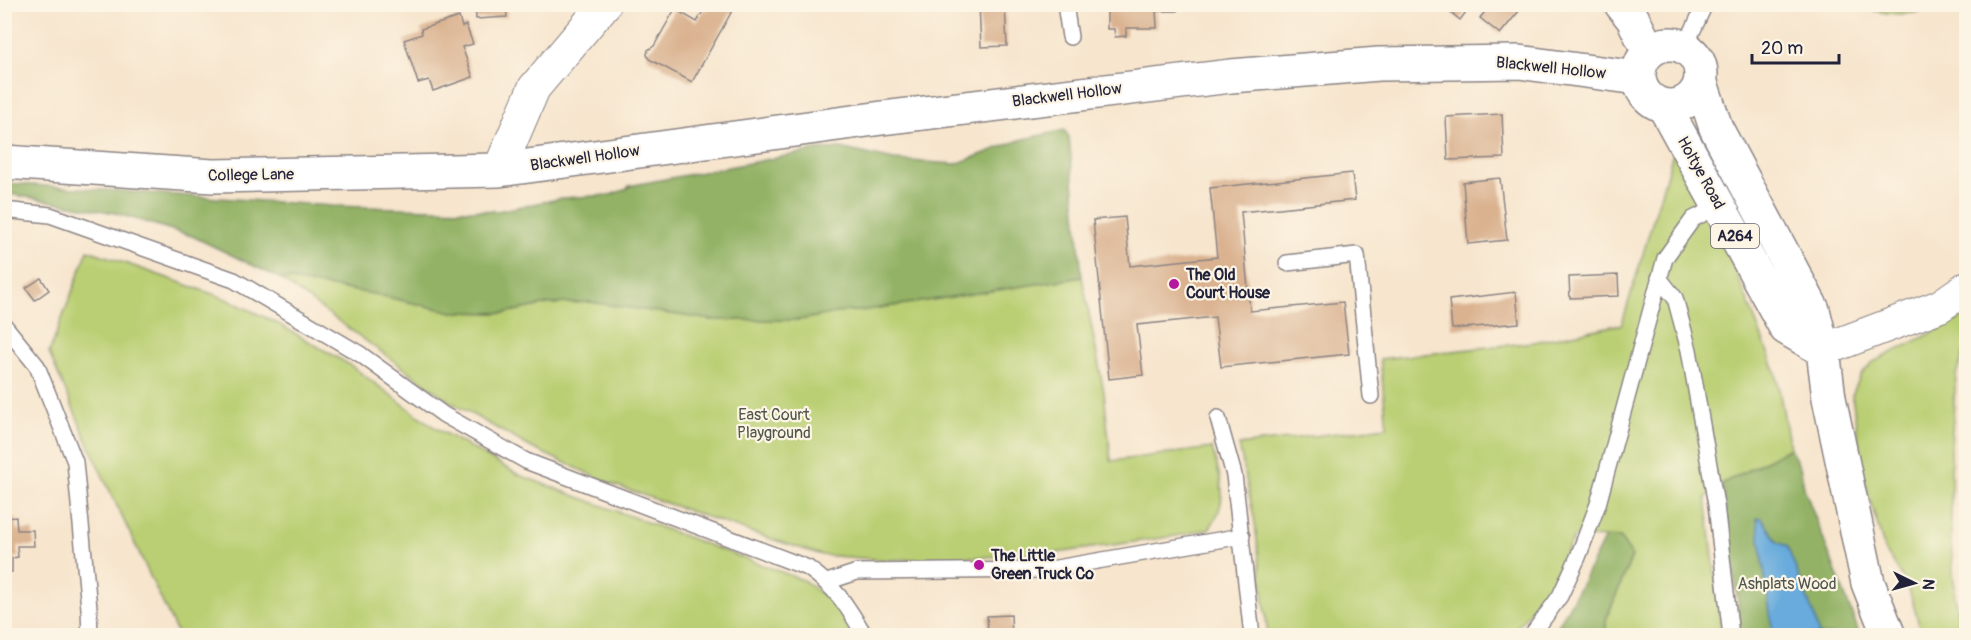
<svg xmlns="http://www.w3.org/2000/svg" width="1971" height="640" viewBox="0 0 1971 640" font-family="Pangolin,sans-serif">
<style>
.green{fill:#bacf73;stroke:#6e7857;stroke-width:1.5}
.forest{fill:#93b265;stroke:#5a6a50;stroke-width:1.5}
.water{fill:#67abdc;stroke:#44668c;stroke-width:1.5}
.building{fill:#dab290}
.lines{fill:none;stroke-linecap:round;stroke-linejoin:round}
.service-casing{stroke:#8c8484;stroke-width:18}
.minor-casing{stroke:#8c8484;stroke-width:34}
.secondary-casing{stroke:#8c8484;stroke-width:36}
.primary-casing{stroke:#8c8484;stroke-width:36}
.service{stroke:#fff;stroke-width:15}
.minor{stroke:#fff;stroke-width:32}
.secondary{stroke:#fff;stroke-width:33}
.primary{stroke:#fff;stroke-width:33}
.poi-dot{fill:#b5179e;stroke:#fcf5e5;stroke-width:2}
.labels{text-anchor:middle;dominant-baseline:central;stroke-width:4.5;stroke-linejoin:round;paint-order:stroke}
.shield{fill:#fcf5e5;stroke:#63616e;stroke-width:1.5}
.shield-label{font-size:15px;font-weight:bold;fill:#22223b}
.street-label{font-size:16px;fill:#22223b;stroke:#fcf5e5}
.poi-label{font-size:16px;font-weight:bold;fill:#22223b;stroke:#fcf5e5;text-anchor:start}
.park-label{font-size:16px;fill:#50564c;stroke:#fcf5e5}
</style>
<rect width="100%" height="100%" fill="#fcf5e5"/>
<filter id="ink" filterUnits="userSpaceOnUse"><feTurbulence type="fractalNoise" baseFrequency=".0167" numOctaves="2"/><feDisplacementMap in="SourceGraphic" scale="12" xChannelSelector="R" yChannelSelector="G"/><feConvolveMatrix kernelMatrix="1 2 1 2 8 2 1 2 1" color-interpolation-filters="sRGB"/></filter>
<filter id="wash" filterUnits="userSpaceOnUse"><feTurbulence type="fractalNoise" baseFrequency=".008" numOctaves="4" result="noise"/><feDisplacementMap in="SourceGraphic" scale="24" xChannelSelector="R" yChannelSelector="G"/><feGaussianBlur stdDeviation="1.35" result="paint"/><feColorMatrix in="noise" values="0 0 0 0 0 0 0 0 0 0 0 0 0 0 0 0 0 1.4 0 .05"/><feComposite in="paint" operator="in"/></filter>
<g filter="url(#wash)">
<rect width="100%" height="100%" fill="#f7e5cd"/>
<path class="green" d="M1858,5H1939C1913,17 1885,16 1858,5Z
M1674,150L1708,203L1744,292L1776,373L1790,448L1722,484L1706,497L1722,635H1606V620L1632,556L1620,538L1574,537L1565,553L1548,591L1510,635L1268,636L1255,522L1239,445L1387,427L1380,359L1534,342L1622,324Z
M88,250L224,298L275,322L350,365L434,427L519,475L803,580L835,604L852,635H178L100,470L49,353Z
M1082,277L1104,392L1111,461L1212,448C1221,480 1230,501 1209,529L1176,536L1042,555L885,560L822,555L768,538L614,485L532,448L452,403L279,278L374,294L453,312L504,313L548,304L590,302L712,320H799L846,311H860Z
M1966,316V346L1956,375L1951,445V542L1955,598L1960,635H1920L1918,621L1908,586L1885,550L1864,480L1852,395L1861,375L1873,362Z"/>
<path class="forest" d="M1064,130L1069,137L1082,277L860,311H846L799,320H712L590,302L548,304L504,313L453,312L374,294L279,278L192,236L115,213L5,193V183L333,206L498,211L563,198L610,195L627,189L629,186L817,150L840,148L894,160L956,164L1020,140Z
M1790,448L1801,470L1804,488L1860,635H1740L1738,603L1722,484Z
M1605,537L1620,538L1632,556L1606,620V635H1553L1584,579Z"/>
<path class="water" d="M1757,518H1762L1777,542L1787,546L1815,618L1819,635H1773Z"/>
<g id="blocks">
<path class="building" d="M475,4H506L507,17L476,19Z
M710,4H721L732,11L692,82L649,59L647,55L648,50L654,46L675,9L697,22L704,9L706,10Z
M979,4H1005L1007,46L981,47Z
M1107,4H1176L1177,11H1156L1157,28H1126V36L1115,37L1114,29H1107Z
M1441,4H1472L1460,20Z
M1491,4H1511L1519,11L1500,34L1480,18Z
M459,17L462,27L466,25L473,44L462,47L473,77L433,91L429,80L418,83L404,40L422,34L421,29Z
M1502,114L1504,158L1448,160L1446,117Z
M1352,173L1355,200L1241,212L1250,311L1343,302L1349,354L1221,367L1215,317L1137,325L1143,375L1109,379L1093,220L1125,217L1130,266L1217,257L1210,188Z
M1500,178L1507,240L1468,244L1463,182Z
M1618,275L1619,296L1570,298L1569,277Z
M41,278L49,290L35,300L26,288Z
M1516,292L1519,323L1452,329L1449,300Z
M16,517L17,530H33L34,546H17L18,557L12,558V572H4V518Z
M1011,615L1012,636H988L987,616Z"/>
</g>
</g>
<g filter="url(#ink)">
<use href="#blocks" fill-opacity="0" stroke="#8c8484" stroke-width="1.5"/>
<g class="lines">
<defs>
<path id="service" d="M1065,4L1070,37
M1685,47L1705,4
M4,210L50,215L234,280L360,354L444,415L526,461L808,568C838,590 846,604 865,636
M1287,263L1357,255L1371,396
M1659,278L1675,298L1689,350L1716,505L1731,636
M4,325L37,366L75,462L89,608L90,636
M1218,418L1234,475L1252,636
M827,582L857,572L1045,570L1242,536
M1531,636L1560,596L1578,557L1598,504L1665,258L1693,219L1721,205"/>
<path id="minor" d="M499,170L534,88L605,4
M1823,350L1940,306L1966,288"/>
<path id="secondary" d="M4,162L213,176L499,170L882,118L1231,76L1379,64L1519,62L1638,78"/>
<path id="primary" d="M1621,4L1633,19L1649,52
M1639 75a31 31 0 1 1 62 0a31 31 0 1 1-62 0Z
M1701,83L1716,128L1813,310L1823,350L1829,398L1868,583L1889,636
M1664,106L1786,328L1823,350"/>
</defs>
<use href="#service" class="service-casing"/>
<use href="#minor" class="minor-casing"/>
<use href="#secondary" class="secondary-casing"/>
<use href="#primary" class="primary-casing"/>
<use href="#service" class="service"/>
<use href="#minor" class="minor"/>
<use href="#secondary" class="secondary"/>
<use href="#primary" class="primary"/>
</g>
</g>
<g class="poi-dot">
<circle cx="1174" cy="284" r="6"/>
<circle cx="979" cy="565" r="6"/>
</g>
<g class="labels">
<rect class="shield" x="1711" y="224" width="48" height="24" rx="4.5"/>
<g class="shield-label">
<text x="1735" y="236">A264</text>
</g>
<g class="street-label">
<text transform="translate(1551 68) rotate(6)">Blackwell Hollow</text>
<text transform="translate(1067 95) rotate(-7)">Blackwell Hollow</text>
<text transform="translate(585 158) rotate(-8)">Blackwell Hollow</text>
<text transform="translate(1701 173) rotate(61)">Holtye Road</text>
<text transform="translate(251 175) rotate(-1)">College Lane</text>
</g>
<g class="poi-label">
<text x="1186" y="275">The Old<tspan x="1186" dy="18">Court House</tspan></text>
<text x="991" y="556">The Little<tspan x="991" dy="18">Green Truck Co</tspan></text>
</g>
<g class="park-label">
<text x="774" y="415">East Court<tspan x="774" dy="18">Playground</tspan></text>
<text x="1787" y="584">Ashplats Wood</text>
</g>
</g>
<rect width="1971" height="640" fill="none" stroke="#fcf5e5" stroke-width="24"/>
<g transform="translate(1914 583) rotate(95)" stroke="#fcf5e5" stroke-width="4.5" paint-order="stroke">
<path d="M0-4.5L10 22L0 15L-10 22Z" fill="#22223b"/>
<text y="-9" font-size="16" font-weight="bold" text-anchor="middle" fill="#22223b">N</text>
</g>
<path d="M1752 54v9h87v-9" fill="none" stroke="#22223b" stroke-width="3"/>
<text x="1761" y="54" font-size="18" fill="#22223b" stroke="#fcf5e5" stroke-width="4.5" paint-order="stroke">20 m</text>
</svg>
